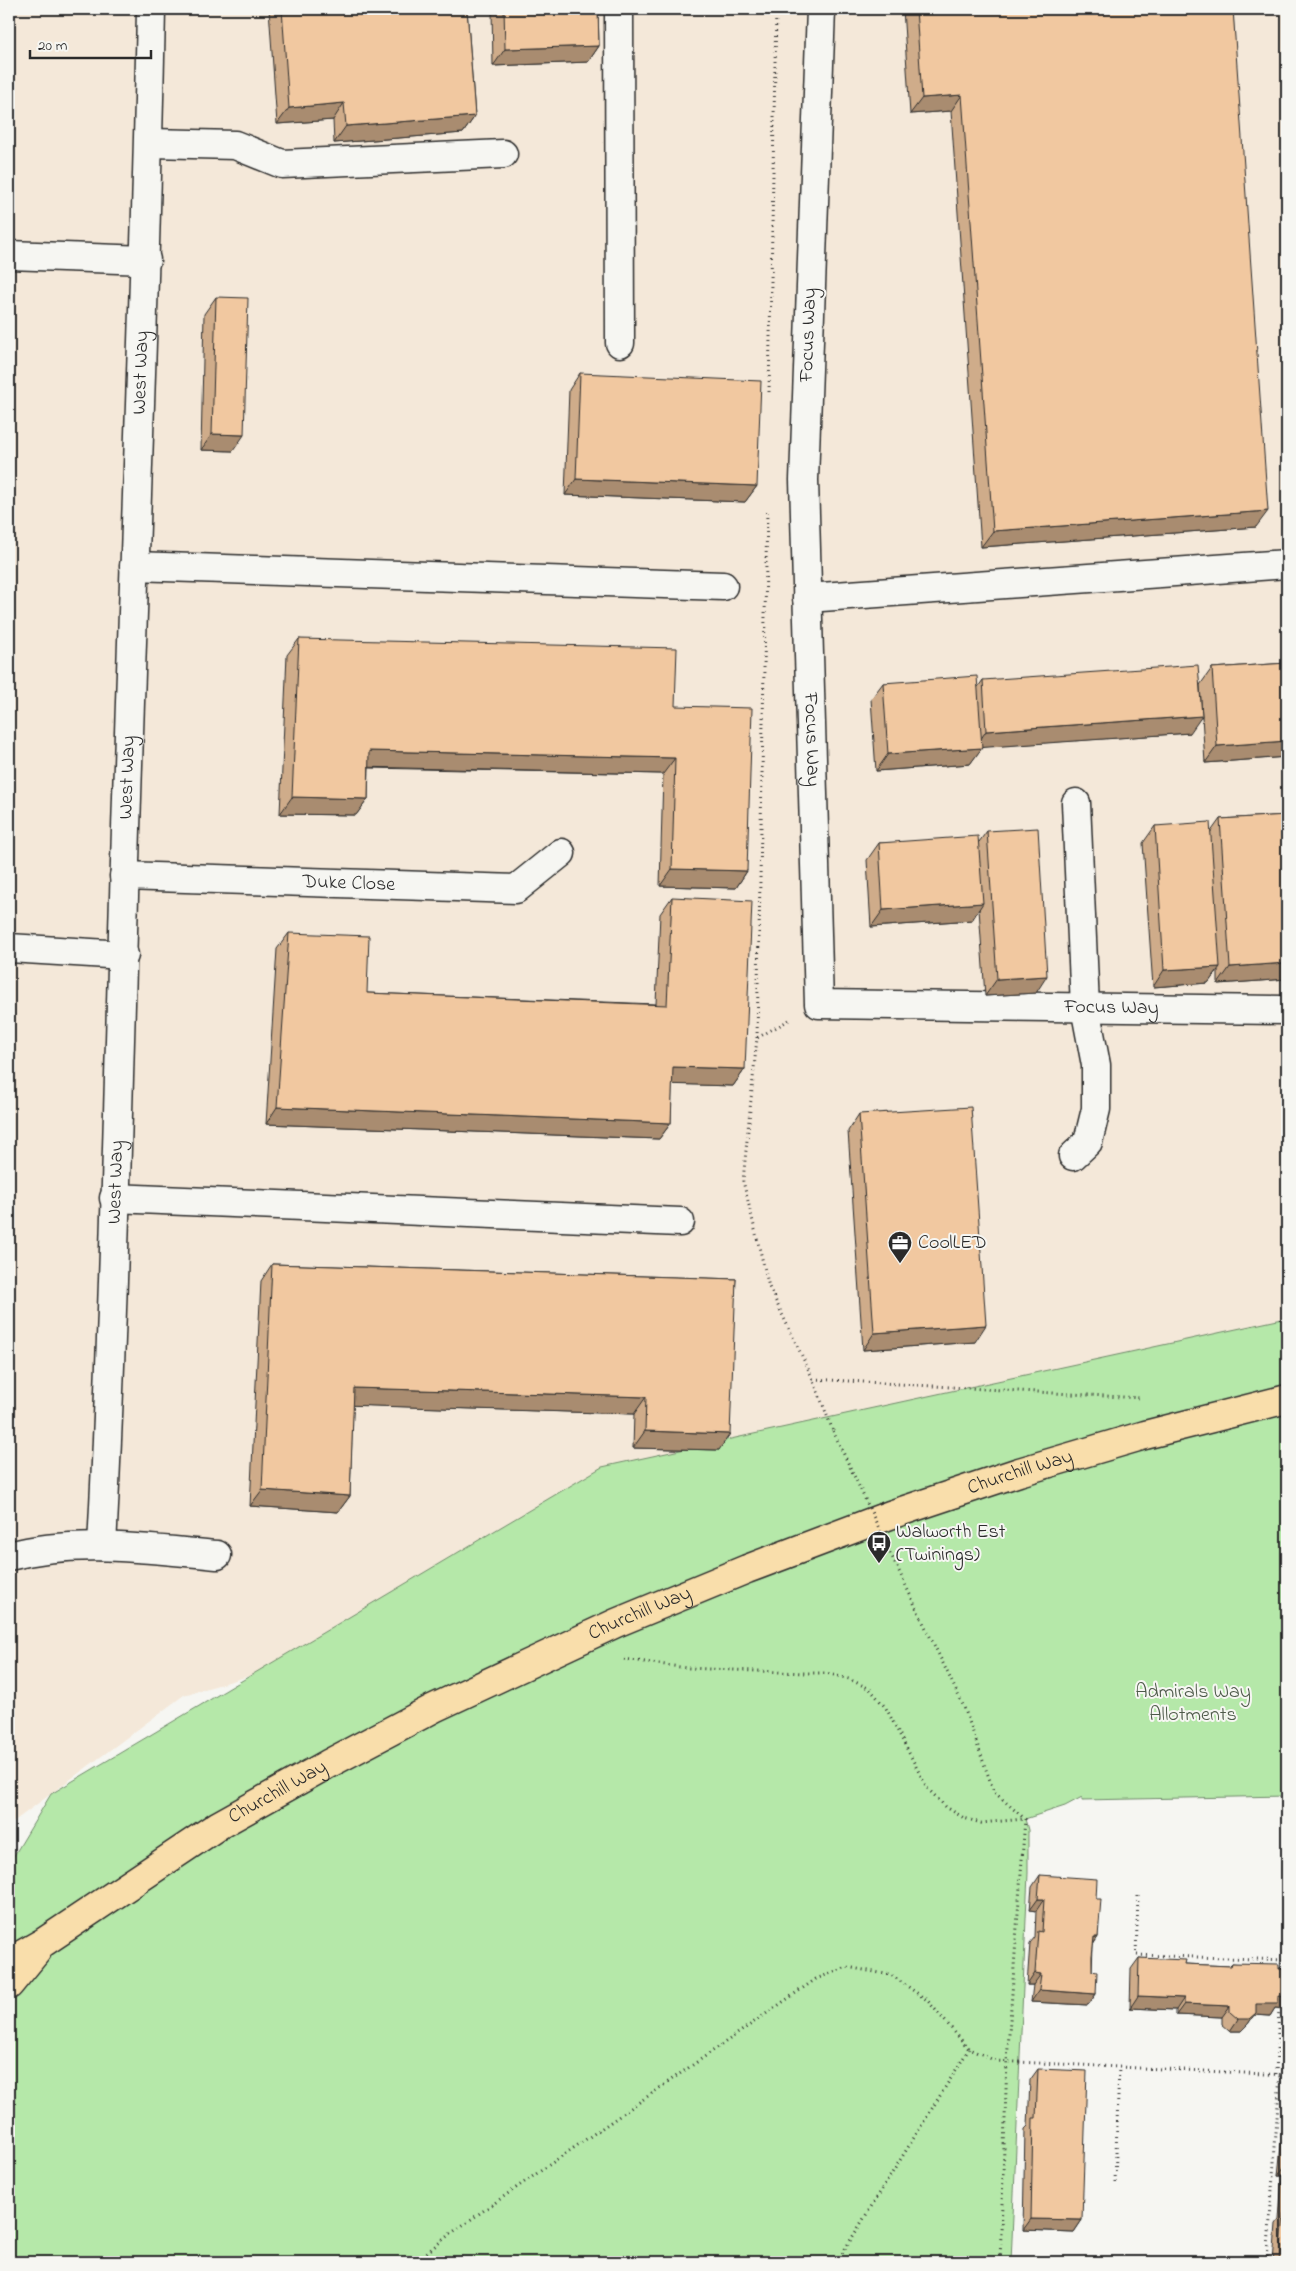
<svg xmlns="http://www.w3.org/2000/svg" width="1296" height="2271" viewBox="0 0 1296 2271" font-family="'Indie Flower',sans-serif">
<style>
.built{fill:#f4e8d9}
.green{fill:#b5e8a9;stroke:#708a6a}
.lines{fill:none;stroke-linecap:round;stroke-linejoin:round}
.minor-casing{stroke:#2b2b2b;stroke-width:31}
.major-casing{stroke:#2b2b2b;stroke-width:31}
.path{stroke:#2b2b2b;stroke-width:3;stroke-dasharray:1 4;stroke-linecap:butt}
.minor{stroke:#f6f6f2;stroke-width:28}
.major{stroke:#f9deab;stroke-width:28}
.path-bridge{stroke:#2b2b2b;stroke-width:3;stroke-dasharray:1 4;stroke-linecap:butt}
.wall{fill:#cfac8a;stroke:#2b2b2b}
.shaded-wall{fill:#a98c70;stroke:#2b2b2b}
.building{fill:#f1c8a0;stroke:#2b2b2b}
.labels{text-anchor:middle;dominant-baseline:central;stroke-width:4;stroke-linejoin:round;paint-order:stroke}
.street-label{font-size:20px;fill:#2b2b2b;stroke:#f6f6f2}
.poi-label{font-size:20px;fill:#2b2b2b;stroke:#f6f6f2;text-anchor:start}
.park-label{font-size:20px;fill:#4e5a4a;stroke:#f6f6f2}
</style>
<rect width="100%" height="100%" fill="#f6f6f2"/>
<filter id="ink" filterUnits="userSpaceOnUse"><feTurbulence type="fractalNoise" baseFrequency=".02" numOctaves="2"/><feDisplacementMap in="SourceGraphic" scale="10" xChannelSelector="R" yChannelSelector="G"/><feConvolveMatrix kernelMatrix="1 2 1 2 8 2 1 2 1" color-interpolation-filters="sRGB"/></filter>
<g filter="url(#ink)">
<path class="built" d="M9,9H1287V1375L184,1695L9,1825Z"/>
<path class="green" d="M1287,1318V1796L1082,1800V1797L1065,1806L1025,1819L1028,1830V1873L1011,2262H9V1864L51,1794L602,1467Z"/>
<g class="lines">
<defs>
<g id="minor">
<path d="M619,9L620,343"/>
<path id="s1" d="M821,9L804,480L819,1004L1287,1010"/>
<path d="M150,143L235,145L282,164L503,154"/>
<path d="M9,255L146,260"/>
<path d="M134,566L723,586"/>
<path d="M807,598L1287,564"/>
<path id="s2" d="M124,876L516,889L561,853"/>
<path d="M9,948L124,955"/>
<path d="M1073,1156L1088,1142L1096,1109V1065L1085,1007L1076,803"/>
<path d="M114,1198L680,1222"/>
<path id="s3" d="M102,1546C115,1296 119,1046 127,797C135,534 146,271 151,9"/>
<path d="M9,1556C76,1538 149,1549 217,1555"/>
</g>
<g id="major">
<path id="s4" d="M9,1962L44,1942L219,1825L328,1764L434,1708L616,1623L747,1569L890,1515L1019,1472L1145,1435L1287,1399"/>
<path d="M9,1985L37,1951"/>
</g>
</defs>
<use href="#minor" class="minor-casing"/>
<use href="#major" class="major-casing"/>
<path class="path" d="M769,392L776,9
M789,1020L757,1038L743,1181L769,1287L813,1379L833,1431
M757,1038L767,511
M813,1379L1140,1398
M921,1618L964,1707L994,1792L1025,1819L1007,2061L1000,2262
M624,1659L687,1668L803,1673H826L849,1679L870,1689L886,1708L927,1788L946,1807L964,1818L981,1823L1024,1819
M1138,1896L1136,1955L1287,1960
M1281,1973L1282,1960
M1276,2074L1279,2008
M1115,2182L1119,2067
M415,2262L450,2234L816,1979L847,1967L891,1975L927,2000L969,2049L996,2061L1287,2075
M837,2262L969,2049
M1267,2262L1280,2075"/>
<use href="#minor" class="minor"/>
<use href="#major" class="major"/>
<path class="path-bridge" d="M833,1431L921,1618"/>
</g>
<path class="wall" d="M269,9H467L475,116L463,133L334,143L333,120L277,124Z
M492,9H598L599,46L588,62L493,66Z
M903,9H1233L1256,527L981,547L951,111L910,114Z
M216,297L233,451L201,450L204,314Z
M580,373L757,486L745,502L565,495L569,390Z
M299,639L675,706L747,871L736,888L660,886L663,774L369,768L368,799L356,815L280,814L287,655Z
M1287,663V757L1205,763L1200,685L1212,668Z
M983,680L1190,733L982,747L970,764L876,771L871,699L883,683L978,687Z
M1287,815V979L1218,984V970L1208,983L1153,987L1143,843L1155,826L1210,833L1220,819Z
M987,831L1036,993L985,996L979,909L972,920L871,927L867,860L879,843L979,842Z
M672,897L745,1069L733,1086L672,1084L671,1123L659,1139L266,1124L277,949L289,933L367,993L656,1004L660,914Z
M859,1114L975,1342L863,1350L848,1131Z
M272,1264L736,1279L719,1450L633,1448L634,1414L353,1405L350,1496L338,1512L250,1506L261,1281Z
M1040,1875L1096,1899L1098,1937L1093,1945L1092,1971L1096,1994L1088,2005L1031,2002L1033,1985H1027L1030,1943L1035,1937L1036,1911L1030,1910L1032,1887Z
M1139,1958L1185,1964L1229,1966L1232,1963L1287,1969V2009L1275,2008L1270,2016L1254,2015L1248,2024L1241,2031H1230L1222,2024V2017L1176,2015V2010L1130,2008L1131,1969Z
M1038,2069L1082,2220L1074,2232L1023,2230L1025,2129L1028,2126L1030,2080Z
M1287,2084V2262H1273L1276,2224L1279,2220L1282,2176H1278Z"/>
<path class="shaded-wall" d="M599,46L588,62L493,66L505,49Z
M962,95L951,111L910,114L922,98Z
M344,103L333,120L277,124L289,108Z
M475,116L463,133L334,143L346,126Z
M212,434L244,435L233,451L201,450Z
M576,479L757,486L745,502L565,495Z
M1268,511L1256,527L981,547L993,531Z
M1202,716L1190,733L975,748L986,731Z
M1287,741V757L1205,763L1217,746Z
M982,748L970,764L876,771L888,754Z
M369,751L675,758L663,774L358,767Z
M292,797L368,799L356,815L280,814Z
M672,869L747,871L736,888L660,886Z
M983,903L972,920L871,927L883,910Z
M1287,963V979L1218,984L1230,967Z
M1220,967L1208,983L1153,987L1164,970Z
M1047,976L1036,993L985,996L997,979Z
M673,1067L745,1069L733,1086L661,1084Z
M277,1107L671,1123L659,1139L266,1124Z
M986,1325L975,1342L863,1350L874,1333Z
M354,1388L646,1397L634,1414L342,1405Z
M645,1431L730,1434L719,1450L633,1448Z
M262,1490L350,1496L338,1512L250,1506Z
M1038,1899H1044L1036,1911L1030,1910Z
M1094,1937H1098L1090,1949Z
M1035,1973L1041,1974L1033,1985H1027Z
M1039,1990L1096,1994L1088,2005L1031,2002Z
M1138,1996L1184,1998L1176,2010L1130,2008Z
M1278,1996L1287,1997V2009L1275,2008L1270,2016L1254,2015L1248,2024L1241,2031H1230L1238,2019L1256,2004Z
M1184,2004L1230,2006L1222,2017L1176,2015Z
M1286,2164H1287V2168L1282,2176H1278Z
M1031,2219L1082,2220L1074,2232L1023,2230Z"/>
<path class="building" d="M282,9H467L475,116L346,126L344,103L289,108Z
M504,9H598L599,46L505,49Z
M916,9H1233L1268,511L993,531L962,95L922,98Z
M216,297L248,298L244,435L212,434Z
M580,373L761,381L757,486L576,479Z
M299,639L677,648L675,706L752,708L747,871L672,869L675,758L369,751L368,799L292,797Z
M1287,663V741L1217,746L1212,668Z
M1198,665L1202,716L986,731L983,680Z
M977,676L982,748L888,754L883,683Z
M1287,815V963L1230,967L1220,819Z
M1210,822L1220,967L1164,970L1155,826Z
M1038,828L1047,976L997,979L987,831Z
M978,836L983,903L883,910L879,843Z
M672,897L752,901L745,1069L673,1067L671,1123L277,1107L289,933L369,936L367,993L667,1005Z
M971,1107L986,1325L874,1333L859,1114Z
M272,1264L736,1279L730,1434L645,1431L646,1397L354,1388L350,1496L262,1490Z
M1040,1875L1097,1879L1096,1899H1101L1098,1937H1094L1092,1956V1971L1097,1972L1096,1994L1039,1990L1041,1974L1035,1973L1038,1931L1042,1932L1044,1899H1038Z
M1139,1958L1186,1960L1185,1964L1231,1966L1232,1963L1279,1964V1969H1287V1997L1278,1996V2004H1256V2013L1249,2019H1238L1230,2012V2006L1184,2004V1998L1138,1996Z
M1038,2069L1087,2071L1082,2220L1031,2219L1033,2118H1036Z
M1287,2204V2262H1280L1284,2213H1287Z"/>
</g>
<defs>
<symbol id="office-pin" viewBox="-11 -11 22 30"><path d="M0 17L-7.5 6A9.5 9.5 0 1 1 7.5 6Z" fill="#2b2b2b" stroke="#f6f6f2"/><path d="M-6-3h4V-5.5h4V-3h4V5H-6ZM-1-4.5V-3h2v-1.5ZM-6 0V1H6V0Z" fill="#fff"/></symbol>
<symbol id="bus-pin" viewBox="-11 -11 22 30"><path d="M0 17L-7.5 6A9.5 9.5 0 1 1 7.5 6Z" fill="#2b2b2b" stroke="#f6f6f2"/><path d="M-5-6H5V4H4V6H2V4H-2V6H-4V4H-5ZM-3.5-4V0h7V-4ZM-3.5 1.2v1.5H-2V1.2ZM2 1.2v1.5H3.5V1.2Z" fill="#fff"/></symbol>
</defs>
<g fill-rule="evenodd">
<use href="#office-pin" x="886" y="1229" width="28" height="38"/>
<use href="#bus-pin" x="865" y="1529" width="28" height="38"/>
</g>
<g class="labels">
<g class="street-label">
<text transform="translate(809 335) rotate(-88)">Focus Way</text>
<text stroke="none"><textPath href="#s3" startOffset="1174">West Way</textPath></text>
<text stroke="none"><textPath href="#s1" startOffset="731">Focus Way</textPath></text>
<text stroke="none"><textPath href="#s3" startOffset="769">West Way</textPath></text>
<text stroke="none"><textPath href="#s2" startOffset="225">Duke Close</textPath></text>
<text stroke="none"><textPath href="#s1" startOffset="1288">Focus Way</textPath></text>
<text stroke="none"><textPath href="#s3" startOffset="364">West Way</textPath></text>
<text stroke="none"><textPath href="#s4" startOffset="1128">Churchill Way</textPath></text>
<text stroke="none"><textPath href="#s4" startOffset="722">Churchill Way</textPath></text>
<text stroke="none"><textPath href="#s4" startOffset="318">Churchill Way</textPath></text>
</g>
<g class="poi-label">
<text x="918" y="1243">CoolLED</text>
<text x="896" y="1532">Walworth Est<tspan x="896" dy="23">(Twinings)</tspan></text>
</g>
<g class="park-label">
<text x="1193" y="1692">Admirals Way<tspan x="1193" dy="23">Allotments</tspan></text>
</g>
</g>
<rect width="1296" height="2271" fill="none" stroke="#f6f6f2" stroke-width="30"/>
<rect x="15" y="15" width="1266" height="2241" fill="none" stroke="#2b2b2b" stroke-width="2" filter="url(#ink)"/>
<path d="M30 50v8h121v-8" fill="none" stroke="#2b2b2b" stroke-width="2.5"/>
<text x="38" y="50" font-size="15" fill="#2b2b2b" stroke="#f6f6f2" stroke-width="4" paint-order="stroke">20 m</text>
</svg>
